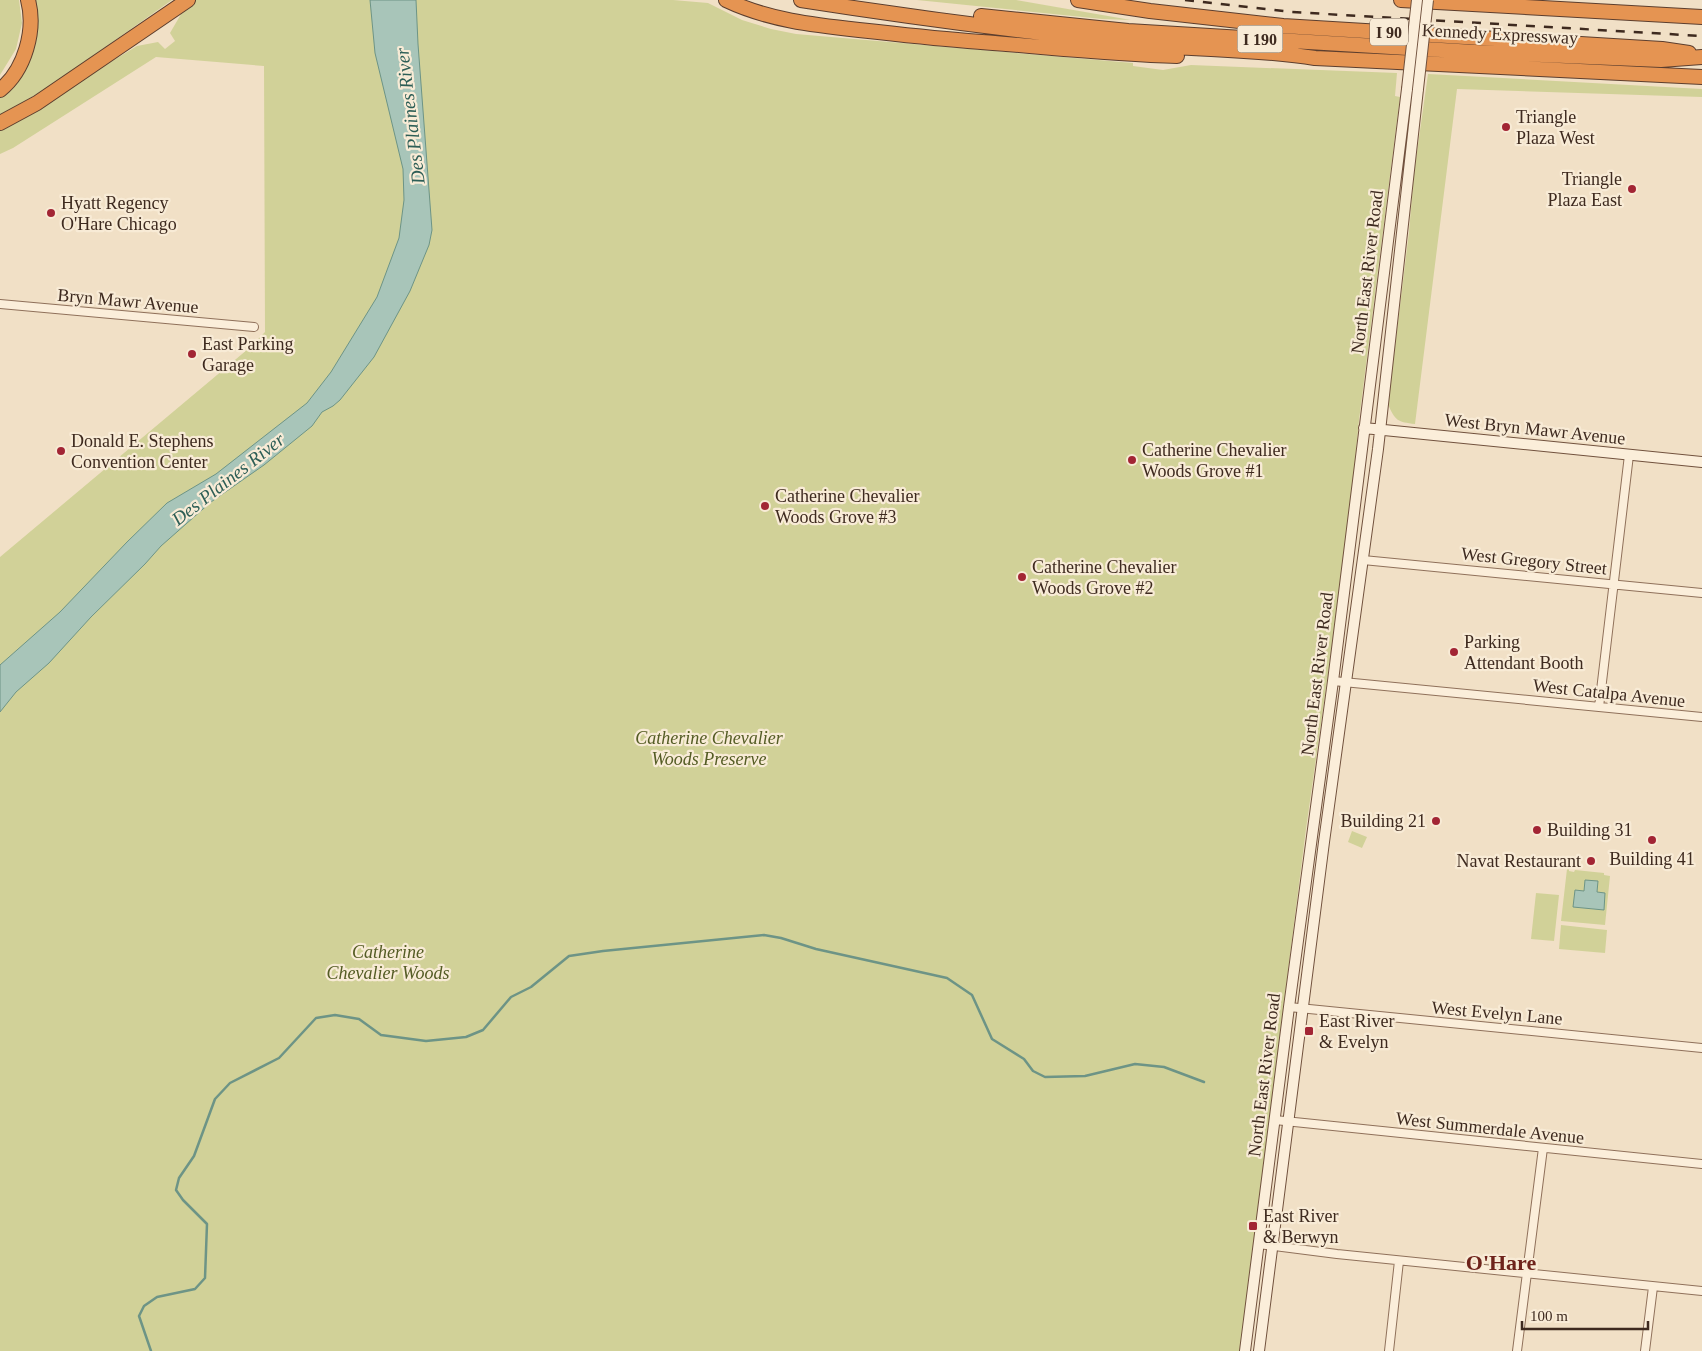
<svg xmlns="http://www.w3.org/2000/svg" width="1702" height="1351" viewBox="0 0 1702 1351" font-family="Georgia,serif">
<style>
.green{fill:#d1d198}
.water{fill:#a8c5b9;stroke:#6d9486}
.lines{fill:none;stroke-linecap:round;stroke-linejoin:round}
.stream{stroke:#6d9486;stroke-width:2.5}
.street-casing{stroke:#8f705a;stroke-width:10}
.secondary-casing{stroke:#71513d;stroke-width:12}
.highway-casing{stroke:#5c3e2e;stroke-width:16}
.street{stroke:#fbeeda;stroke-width:8}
.secondary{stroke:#fbeeda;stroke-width:10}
.highway{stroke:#e59452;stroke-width:14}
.rail{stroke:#3e2a1f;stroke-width:2.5;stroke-dasharray:9 9;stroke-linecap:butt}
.secondary-bridge-casing{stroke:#71513d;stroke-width:12;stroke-linecap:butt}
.secondary-bridge{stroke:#fbeeda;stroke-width:10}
.poi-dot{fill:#a22534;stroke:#f8ebd6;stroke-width:2}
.labels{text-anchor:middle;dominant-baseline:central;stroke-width:4.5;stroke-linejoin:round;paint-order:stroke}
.shield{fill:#f8ebd6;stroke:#766456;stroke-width:1}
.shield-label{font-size:16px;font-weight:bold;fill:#3e2a1f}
.street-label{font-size:18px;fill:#3e2a1f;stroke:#f8ebd6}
.poi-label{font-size:18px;fill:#3e2a1f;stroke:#f8ebd6;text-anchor:start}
.park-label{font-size:18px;font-style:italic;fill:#545c24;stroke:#f8ebd6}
.water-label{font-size:19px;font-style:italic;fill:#2d5e56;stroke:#f8ebd6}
.district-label{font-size:22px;font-weight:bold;fill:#6e231b;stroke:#f8ebd6}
</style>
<rect width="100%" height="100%" fill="#f1e0c6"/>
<path class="green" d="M0,0H19L22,23L16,49L0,75Z
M34,0H172L50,86L0,116V95L32,51L37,20Z
M196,0H673L708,3L742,20L771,29L796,34L1133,63V66L1163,70L1191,65L1397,73L1395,96L1400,97L1359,420L1348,533L1306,829L1240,1351H0V557L248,349L265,332L264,66L156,57L13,148L0,154V129L137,46L158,42L165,49L175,41L170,33L184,9Z
M917,0H1016L1131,20L1102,19Z
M1428,74L1702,89V97L1457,89L1415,424C1398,422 1395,421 1388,404L1409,232L1414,173Z
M1352,831L1367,837L1362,848L1348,842Z
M1567,869H1569V871L1574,872L1575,870L1604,873V875L1610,876L1605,925L1561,921Z
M1536,893L1559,895L1554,941L1531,939Z
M1561,925L1607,930L1605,953L1559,949Z"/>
<path class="water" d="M370,0H416L418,44L432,230L429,245L410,291L374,357L340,400L333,406L322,412L312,426L264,465L211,502L161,546L145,564L91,617L49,663L16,692L0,712V665L60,612L127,542L167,503L216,474L307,403L331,372L377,297L399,238L404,200L403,169L375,53Z
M1585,880L1598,881L1597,892L1605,893L1604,910L1573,907L1575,890L1584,891Z"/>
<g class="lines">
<path class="stream" d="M151,1351L139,1316L144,1306L157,1297L195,1289L205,1278L207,1224L183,1200L176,1190L179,1178L194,1156L215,1099L230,1083L279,1058L316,1018L335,1015L359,1019L381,1035L426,1041L466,1037L483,1030L511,997L531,987L569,956L603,951L764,935L781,938L816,949L947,978L972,995L992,1039L1024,1059L1033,1071L1045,1077L1085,1076L1135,1064L1164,1067L1204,1082"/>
<defs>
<path id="street" d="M0,304L254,327
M1363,560L1702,593
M1333,681L1702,717
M1599,707L1629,455
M1289,1007L1702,1048
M1275,1120L1702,1164
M1258,1244L1337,1254L1702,1291
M1389,1351L1399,1261
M1517,1351L1543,1148
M1645,1351L1653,1287"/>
<path id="secondary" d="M1364,428L1702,462
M1245,1351L1289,1007L1333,681L1407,89
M1259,1351L1324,842L1378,449L1418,89"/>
<path id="highway" d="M726,0C768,20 813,25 859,30C895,34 932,38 968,41C1038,46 1107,54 1177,56
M801,0C916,18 1033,33 1149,45C1204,50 1260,49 1315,58L1702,77
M1078,0L1150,11L1283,26L1662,49L1689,53
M1401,0L1702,17
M981,16L1128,31L1474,52L1661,60L1702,57
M0,90C25,70 36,30 28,0
M0,123L37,103L188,0"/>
</defs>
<use href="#street" class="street-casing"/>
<use href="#secondary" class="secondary-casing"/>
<use href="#highway" class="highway-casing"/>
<use href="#street" class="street"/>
<use href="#secondary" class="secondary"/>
<use href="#highway" class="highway"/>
<path class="rail" d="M1185,0L1292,12L1702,36"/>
<defs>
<path id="secondary-bridge" d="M1407,89L1417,0
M1418,89L1428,0"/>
</defs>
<use href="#secondary-bridge" class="secondary-bridge-casing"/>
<use href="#secondary-bridge" class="secondary-bridge"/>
</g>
<g class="poi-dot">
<circle cx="1506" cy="127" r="5"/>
<circle cx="1632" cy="189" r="5"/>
<circle cx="51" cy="213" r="5"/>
<circle cx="192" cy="354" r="5"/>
<circle cx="61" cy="451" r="5"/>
<circle cx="1132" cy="460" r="5"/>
<circle cx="765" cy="506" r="5"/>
<circle cx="1022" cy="577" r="5"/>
<circle cx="1454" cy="652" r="5"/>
<circle cx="1436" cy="821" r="5"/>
<circle cx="1537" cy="830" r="5"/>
<circle cx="1652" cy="840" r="5"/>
<circle cx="1591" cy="861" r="5"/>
<rect x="1304" y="1026" width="10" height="10" rx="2.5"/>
<rect x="1248" y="1221" width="10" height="10" rx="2.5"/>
</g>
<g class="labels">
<g class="shield">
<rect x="1370" y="18.5" width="38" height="27" rx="4"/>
<rect x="1237.5" y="25.5" width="45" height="27" rx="4"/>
</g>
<g class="shield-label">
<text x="1389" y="32">I 90</text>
<text x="1260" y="39">I 190</text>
</g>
<g class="street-label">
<text transform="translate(1500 34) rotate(3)">Kennedy Expressway</text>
<text transform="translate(1367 272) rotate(-83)">North East River Road</text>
<text transform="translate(128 301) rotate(5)">Bryn Mawr Avenue</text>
<text transform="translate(1535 429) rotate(6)">West Bryn Mawr Avenue</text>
<text transform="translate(1534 561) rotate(6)">West Gregory Street</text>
<text transform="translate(1317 674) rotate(-83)">North East River Road</text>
<text transform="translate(1609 693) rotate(6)">West Catalpa Avenue</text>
<text transform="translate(1497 1013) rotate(5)">West Evelyn Lane</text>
<text transform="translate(1264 1075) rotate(-83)">North East River Road</text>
<text transform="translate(1490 1128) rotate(6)">West Summerdale Avenue</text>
</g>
<g class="poi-label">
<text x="1516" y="117">Triangle<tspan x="1516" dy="21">Plaza West</tspan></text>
<text x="1622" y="179" text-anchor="end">Triangle<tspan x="1622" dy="21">Plaza East</tspan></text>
<text x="61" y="203">Hyatt Regency<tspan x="61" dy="21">O'Hare Chicago</tspan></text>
<text x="202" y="344">East Parking<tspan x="202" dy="21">Garage</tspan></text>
<text x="71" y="441">Donald E. Stephens<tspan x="71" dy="21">Convention Center</tspan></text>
<text x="1142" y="450">Catherine Chevalier<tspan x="1142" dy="21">Woods Grove #1</tspan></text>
<text x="775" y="496">Catherine Chevalier<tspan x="775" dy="21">Woods Grove #3</tspan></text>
<text x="1032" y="567">Catherine Chevalier<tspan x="1032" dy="21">Woods Grove #2</tspan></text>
<text x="1464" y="642">Parking<tspan x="1464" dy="21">Attendant Booth</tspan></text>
<text x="1426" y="821" text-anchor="end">Building 21</text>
<text x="1547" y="830">Building 31</text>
<text x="1652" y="859" text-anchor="middle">Building 41</text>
<text x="1581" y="861" text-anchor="end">Navat Restaurant</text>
<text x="1319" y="1021">East River<tspan x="1319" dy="21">&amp; Evelyn</tspan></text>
<text x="1263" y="1216">East River<tspan x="1263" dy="21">&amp; Berwyn</tspan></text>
</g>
<g class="park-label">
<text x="709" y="738">Catherine Chevalier<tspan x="709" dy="21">Woods Preserve</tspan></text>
<text x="388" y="952">Catherine<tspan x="388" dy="21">Chevalier Woods</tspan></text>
</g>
<g class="water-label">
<text transform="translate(410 116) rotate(-97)">Des Plaines River</text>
<text transform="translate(228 479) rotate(-38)">Des Plaines River</text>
</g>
<g class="district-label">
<text x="1501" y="1262">O'Hare</text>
</g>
</g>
<path d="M1522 1321v8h126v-8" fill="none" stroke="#3e2a1f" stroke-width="2.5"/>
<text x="1530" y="1321" font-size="15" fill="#3e2a1f" stroke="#f8ebd6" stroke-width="4" paint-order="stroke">100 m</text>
</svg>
